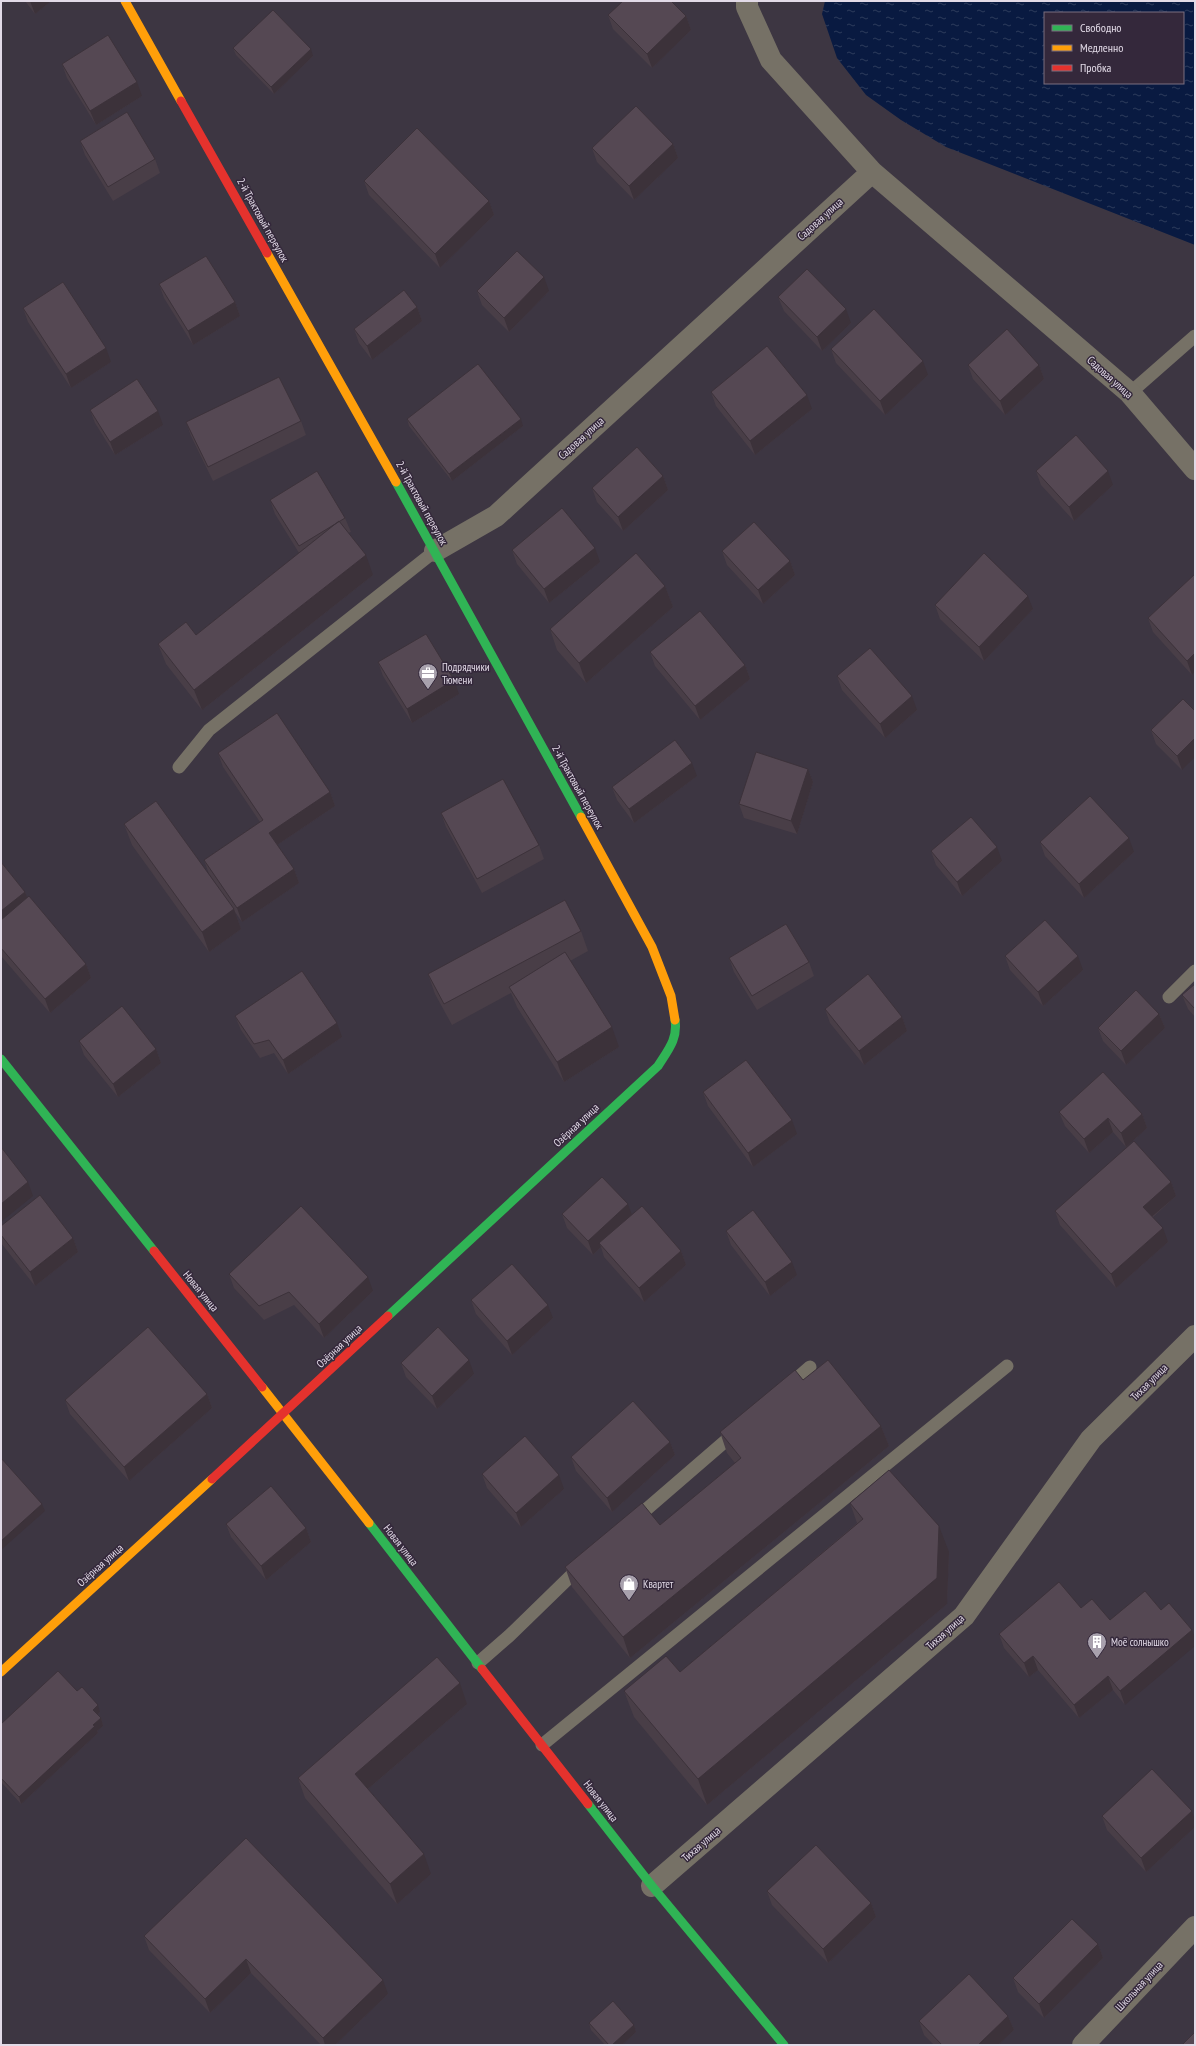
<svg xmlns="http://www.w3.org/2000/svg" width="1196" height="2046" viewBox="0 0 1196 2046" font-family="'PT Sans Narrow',sans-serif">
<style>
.water{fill:url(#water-ripples);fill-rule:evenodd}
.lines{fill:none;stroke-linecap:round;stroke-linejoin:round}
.lane{stroke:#767166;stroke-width:13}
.street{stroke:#767166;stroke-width:22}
.fast{stroke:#30b455;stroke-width:9}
.slow{stroke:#ff9f0a;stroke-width:9}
.jam{stroke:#e5322d;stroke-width:9}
.wall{fill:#493e47}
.shaded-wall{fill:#3c323a}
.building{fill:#554853;stroke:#3c323a}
.labels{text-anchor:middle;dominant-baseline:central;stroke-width:3;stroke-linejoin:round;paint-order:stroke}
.street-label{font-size:11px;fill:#e2dae7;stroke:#34283b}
.poi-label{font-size:11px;fill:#e2dae7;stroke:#34283b;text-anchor:start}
</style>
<defs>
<pattern id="water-ripples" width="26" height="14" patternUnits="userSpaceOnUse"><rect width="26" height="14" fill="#091a41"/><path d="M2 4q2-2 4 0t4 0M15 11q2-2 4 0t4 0" fill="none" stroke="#2d3b5c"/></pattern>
</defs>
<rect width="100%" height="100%" fill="#3d3642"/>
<path class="water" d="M825,1H1195V245L946,147L901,120L866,95L837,58L822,14ZM1045,13H1183V83H1045Z"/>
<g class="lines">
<path class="lane" d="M1130,393L1195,336
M179,767L209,730L435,551
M1169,997L1195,971
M786,1388L810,1367
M634,1520L737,1431
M478,1663L509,1636L581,1566
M542,1745L1007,1366"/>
<path class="street" d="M747,1V7L771,60L872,172
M435,551L496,516L872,172L1130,393L1195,469
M652,1886L964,1616L1091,1439L1195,1336
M1083,2045L1195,1927"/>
<path class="fast" d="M396,482L581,817
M1,1059L154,1251
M388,1316L658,1066C668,1050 678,1039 675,1020
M369,1523L482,1669
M588,1804L652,1886L784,2045"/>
<path class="slow" d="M125,1L181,101
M267,253L396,482
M581,817L652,947L671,996L675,1020
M262,1387L369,1523
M1,1672L212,1479"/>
<path class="jam" d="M181,101L267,253
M154,1251L262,1387
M212,1479L388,1316
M482,1669L588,1804"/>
</g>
<path class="wall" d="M25,1H51L35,14Z
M608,15L686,16L691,30L652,68L613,29Z
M233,48L313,56L274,94L236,55Z
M62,64L142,96L96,125L67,78Z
M80,141L155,159L160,173L113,201L85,155Z
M673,144L678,158L634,200L597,162L592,148Z
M364,181L489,201L494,215L440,268L369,195Z
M159,284L235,302L240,316L193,345L164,298Z
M477,291H549L509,332L482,305Z
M778,297L851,323L822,351L784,311Z
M417,307L422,321L372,360L359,343L354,329Z
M23,308L111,362L71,388L28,322Z
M831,349L928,375L885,415L836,363Z
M968,365H1039L1044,379L1005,415L973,379Z
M711,392L812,409L755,455L716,406Z
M90,410L163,425L115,455L95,423Z
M407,419L523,426L452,481L409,426Z
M301,421L306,435L213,481L191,436L186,422Z
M1036,471L1113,485L1074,521L1041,485Z
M663,476L668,490L623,531L597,502L592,488Z
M270,500L345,518L351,532L348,533L373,575L202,710L166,664L158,644L196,635L299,553L275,514Z
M512,550L600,562L549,603L517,564Z
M722,551L790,561L795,575L763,604L727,565Z
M1195,574V672L1192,675L1153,632L1148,618Z
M665,586L673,607L586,683L557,650L550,629Z
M935,605L1033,609L984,661L940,619Z
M650,652L745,665L750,679L700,720L655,666Z
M378,662L459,694L412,723L383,676Z
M837,676L917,710L885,738L842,690Z
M1183,699L1182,770L1156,744L1151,730Z
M218,753L330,792L335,806L277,845L294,869L299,883L242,922L235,912L241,929L209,952L132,845L124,824L216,884L209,874L204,860L260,822L223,767Z
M808,769L813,782L797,834L744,818L739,804Z
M697,776L634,823L617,800L612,787Z
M441,813L539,845L544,859L482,893L446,827Z
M1040,842L1134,852L1084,898L1045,856Z
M931,851L1002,861L962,896L936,865Z
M1,862L25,892L27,898L86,964L91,978L50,1013L1,956Z
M581,931L588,951L570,961L619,1047L564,1082L517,1007L511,993L452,1025L435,994L428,974Z
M1005,956L1083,970L1043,1006L1010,970Z
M729,958L809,962L814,976L757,1010L734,972Z
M1195,984V1017L1188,1009L1182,995Z
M825,1009L902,1017L907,1031L864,1065L830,1023Z
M1159,1014L1165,1028L1126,1065L1103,1041L1098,1028Z
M235,1016L342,1037L288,1074L274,1053L260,1058L241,1030Z
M79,1041L156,1049L161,1063L118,1097L84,1055Z
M703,1092L797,1134L753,1167L708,1106Z
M1059,1112L1142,1114L1147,1128L1126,1147L1113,1132L1089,1153L1065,1126Z
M1171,1182L1176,1196L1153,1217L1168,1242L1116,1288L1060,1225L1055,1211Z
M562,1214L632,1215L681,1251L686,1265L644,1302L604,1257L601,1247L593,1255L567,1228Z
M1,1226L73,1238L78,1252L35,1286L1,1243Z
M726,1231L797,1275L770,1296L731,1245Z
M229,1274L373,1291L324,1338L294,1305L264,1320L234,1288Z
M471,1300L553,1318L512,1355L476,1314Z
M401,1363L474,1374L437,1409L406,1377Z
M803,1380L881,1426L889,1446L630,1658L572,1587L565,1567L660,1525L735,1463L727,1453L720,1432Z
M207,1394L212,1408L129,1481L70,1414L65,1400Z
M670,1442L675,1455L612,1512L576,1471L571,1457Z
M482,1474L564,1489L521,1527L487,1488Z
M850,1503L949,1552L947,1604L707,1805L634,1717L624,1691L680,1672L857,1523Z
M226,1524L306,1528L311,1542L266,1580L231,1537Z
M1092,1599L1125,1705L1113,1690L1079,1718L1038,1670L1029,1677L1004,1648L999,1634L1081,1608Z
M77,1691L100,1712L97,1715L101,1718L103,1726L97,1731L98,1733L21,1804L1,1782V1724Z
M467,1704L368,1789L431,1874L397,1904L305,1798L298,1778Z
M1102,1816L1195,1821V1827L1146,1872L1107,1830Z
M246,1838L388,1994L335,2045H321L251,1973L210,2013L149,1950L144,1936Z
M767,1891L871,1903L876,1917L828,1963L772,1905Z
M1098,1944L1103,1958L1044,2018L1018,1992L1013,1978Z
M1008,2016L1014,2030L998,2045H934L924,2035L919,2021Z
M589,2023L634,2025L636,2032L622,2045H605L591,2030Z"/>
<path class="shaded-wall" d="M30,1H51L35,14Z
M686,16L691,30L652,68L647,54Z
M311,49L313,56L274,94L271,87Z
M137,82L142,96L96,125L90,111Z
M673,144L678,158L634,200L629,186Z
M489,201L494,215L440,268L435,254Z
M544,277L549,291L509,332L504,318Z
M235,302L240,316L193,345L188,331Z
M417,307L422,321L372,360L367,346Z
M846,309L851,323L822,351L817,337Z
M106,348L111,362L71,388L66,374Z
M923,361L928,375L885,415L880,401Z
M1039,365L1044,379L1005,415L1000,401Z
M807,395L812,409L755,455L750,441Z
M158,411L163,425L115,455L110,442Z
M521,419L523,426L452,481L449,474Z
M1108,471L1113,485L1074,521L1069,507Z
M663,476L668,490L623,531L618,517Z
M595,548L600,562L549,603L544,589Z
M366,555L373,575L202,710L194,690Z
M790,561L795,575L763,604L758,590Z
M665,586L673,607L586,683L579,663Z
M1028,596L1033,609L984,661L979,647Z
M1195,653V672L1192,675L1187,661Z
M745,665L750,679L700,720L695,706Z
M454,680L459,694L412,723L407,709Z
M912,696L917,710L885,738L880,724Z
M1195,738V757L1182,770L1177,756Z
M692,763L697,776L634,823L629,809Z
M808,769L813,782L797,834L791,821Z
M330,792L335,806L274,847L269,833Z
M1129,838L1134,852L1084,898L1079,884Z
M997,847L1002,861L962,896L957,882Z
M294,869L299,883L242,922L237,908Z
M25,892L30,905L1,929V911Z
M234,909L241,929L209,952L202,932Z
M1078,956L1083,970L1043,1006L1038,992Z
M86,964L91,978L50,1013L45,999Z
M1159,1014L1165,1028L1126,1065L1121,1051Z
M902,1017L907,1031L864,1065L859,1051Z
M337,1023L342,1037L288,1074L283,1060Z
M612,1027L619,1047L564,1082L557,1062Z
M156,1049L161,1063L118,1097L113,1084Z
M1142,1114L1147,1128L1126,1147L1121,1133Z
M1108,1118L1113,1132L1089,1153L1084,1139Z
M792,1120L797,1134L753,1167L748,1153Z
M28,1182L33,1196L1,1222V1204Z
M1171,1182L1176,1196L1148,1220L1143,1207Z
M628,1204L633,1218L599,1243L601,1247L593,1255L588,1241Z
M1163,1228L1168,1242L1116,1288L1111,1274Z
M73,1238L78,1252L35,1286L30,1272Z
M681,1251L686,1265L644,1302L639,1288Z
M792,1262L797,1275L770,1296L765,1282Z
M368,1277L373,1291L324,1338L319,1324Z
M548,1305L553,1318L512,1355L507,1341Z
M469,1360L474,1374L437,1409L432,1396Z
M207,1394L212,1408L129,1481L124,1467Z
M881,1426L889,1446L630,1658L623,1637Z
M670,1442L675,1455L612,1512L607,1498Z
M559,1475L564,1489L521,1527L516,1513Z
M42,1504L45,1511L1,1550V1541Z
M939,1526L949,1552L947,1604L707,1805L698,1779Z
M306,1528L311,1542L266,1580L261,1566Z
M1192,1630L1195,1637V1646L1125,1705L1120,1691Z
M1033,1656L1038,1670L1029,1677L1024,1663Z
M1108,1676L1113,1690L1079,1718L1074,1705Z
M460,1683L467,1704L362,1794L355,1774Z
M98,1705L100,1712L95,1717L93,1710Z
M101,1718L103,1726L97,1731L98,1733L21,1804L19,1797L93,1725Z
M1192,1811L1195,1821V1827L1146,1872L1141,1858Z
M424,1854L431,1874L397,1904L390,1884Z
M871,1903L876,1917L828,1963L823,1949Z
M1098,1944L1103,1958L1044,2018L1039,2004Z
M246,1959L251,1973L210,2013L205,1999Z
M383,1980L388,1994L335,2045H325L323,2038Z
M1008,2016L1014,2030L998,2045H978Z
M634,2025L636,2032L622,2045H612Z"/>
<path class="building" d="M623,1H671L686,16L647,54L608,15Z
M273,10L311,49L271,87L233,48Z
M108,35L137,82L90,111L62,64Z
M636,106L673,144L629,186L592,148Z
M127,112L155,159L108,187L80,141Z
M417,128L489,201L435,254L364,181Z
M517,251L544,277L504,318L477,291Z
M206,256L235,302L188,331L159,284Z
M807,269L846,309L817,337L778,297Z
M63,282L106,348L66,374L23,308Z
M404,290L417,307L367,346L354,329Z
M874,309L923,361L880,401L831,349Z
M1007,329L1039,365L1000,401L968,365Z
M767,346L807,395L750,441L711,392Z
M478,364L521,419L449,474L407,419Z
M279,377L301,421L208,467L186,422Z
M137,379L158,411L110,442L90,410Z
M1076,435L1108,471L1069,507L1036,471Z
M637,447L663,476L618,517L592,488Z
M317,471L345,518L299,546L270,500Z
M562,508L595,548L544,589L512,550Z
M339,521L366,555L194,690L158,644L186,622L196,635Z
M754,522L790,561L758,590L722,551Z
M636,553L665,586L579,663L550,629Z
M984,553L1028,596L979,647L935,605Z
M1195,574V653L1187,661L1148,618Z
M700,611L745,665L695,706L650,652Z
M426,634L454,680L407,709L378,662Z
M870,648L912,696L880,724L837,676Z
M1183,699L1195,711V738L1177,756L1151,730Z
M277,713L330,792L269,833L294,869L237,908L204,860L263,820L218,753Z
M675,740L692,763L629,809L612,787Z
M756,752L808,769L791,821L739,804Z
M503,779L539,845L477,879L441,813Z
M1090,796L1129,838L1079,884L1040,842Z
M156,801L234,909L202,932L124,824Z
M971,817L997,847L957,882L931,851Z
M1,862L25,892L1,911Z
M29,896L86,964L45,999L1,948V920Z
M565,900L581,931L444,1004L428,974Z
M1045,920L1078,956L1038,992L1005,956Z
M786,924L809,962L752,996L729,958Z
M565,952L612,1027L557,1062L509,987Z
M302,971L337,1023L283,1060L269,1040L254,1044L235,1016Z
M868,974L902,1017L859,1051L825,1009Z
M1195,984V1009L1182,995Z
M1136,990L1159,1014L1121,1051L1098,1028Z
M122,1006L156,1049L113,1084L79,1041Z
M746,1060L792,1120L748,1153L703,1092Z
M1103,1072L1142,1114L1121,1133L1108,1118L1084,1139L1059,1112Z
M1134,1141L1171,1182L1143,1207L1163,1228L1111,1274L1055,1211Z
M1,1147L28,1182L1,1204Z
M602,1177L628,1204L588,1241L562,1214Z
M40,1195L73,1238L30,1272L1,1235V1226Z
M301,1206L368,1277L319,1324L289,1292L259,1306L229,1274Z
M642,1206L681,1251L639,1288L599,1243Z
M753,1210L792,1262L765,1282L726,1231Z
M512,1264L548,1305L507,1341L471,1300Z
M148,1327L207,1394L124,1467L65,1400Z
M438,1327L469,1360L432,1396L401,1363Z
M828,1360L881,1426L623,1637L565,1567L642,1503L660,1525L741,1458L720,1432L795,1370L803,1380Z
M633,1401L670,1442L607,1498L571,1457Z
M525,1436L559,1475L516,1513L482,1474Z
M1,1458L42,1504L1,1541Z
M889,1470L939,1526L937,1578L698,1779L624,1691L666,1656L680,1672L863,1519L850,1503Z
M271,1486L306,1528L261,1566L226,1524Z
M1059,1582L1081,1608L1092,1599L1110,1620L1145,1591L1161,1610L1169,1603L1192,1630L1120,1691L1108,1676L1074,1705L1033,1656L1024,1663L999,1634Z
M437,1657L460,1683L355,1774L424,1854L390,1884L298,1778Z
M58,1671L77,1691L82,1687L98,1705L93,1710L101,1718L93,1725L95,1726L19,1797L1,1778V1724Z
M1152,1769L1192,1811L1141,1858L1102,1816Z
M246,1838L383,1980L323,2038L246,1959L205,1999L144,1936Z
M816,1845L871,1903L823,1949L767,1891Z
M1072,1919L1098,1944L1039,2004L1013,1978Z
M969,1974L1008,2016L978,2045H942L919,2021Z
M613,2001L634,2025L612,2045H609L589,2023Z
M1195,2032V2045H1182Z"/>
<defs>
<symbol id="office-pin" viewBox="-11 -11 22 30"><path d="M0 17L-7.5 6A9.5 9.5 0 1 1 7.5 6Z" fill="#a8a1ad" stroke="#34283b"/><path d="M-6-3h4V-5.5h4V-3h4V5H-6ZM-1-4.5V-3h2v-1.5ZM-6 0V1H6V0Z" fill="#fff"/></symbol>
<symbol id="shop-pin" viewBox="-11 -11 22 30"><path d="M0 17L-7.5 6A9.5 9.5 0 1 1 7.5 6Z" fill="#a8a1ad" stroke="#34283b"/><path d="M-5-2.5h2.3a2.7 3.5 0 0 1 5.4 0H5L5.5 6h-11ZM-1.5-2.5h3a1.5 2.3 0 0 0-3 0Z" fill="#fff"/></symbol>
<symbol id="building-pin" viewBox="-11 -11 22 30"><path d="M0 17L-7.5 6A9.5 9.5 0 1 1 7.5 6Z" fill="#a8a1ad" stroke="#34283b"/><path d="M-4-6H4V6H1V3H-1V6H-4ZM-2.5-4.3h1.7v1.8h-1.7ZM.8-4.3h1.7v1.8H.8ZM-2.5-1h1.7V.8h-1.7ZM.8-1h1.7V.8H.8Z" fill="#fff"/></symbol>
</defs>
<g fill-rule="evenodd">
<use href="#office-pin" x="417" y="662" width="22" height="30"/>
<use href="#shop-pin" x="618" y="1573" width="22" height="30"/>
<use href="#building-pin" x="1086" y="1631" width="22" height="30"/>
</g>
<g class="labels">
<g class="street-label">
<text transform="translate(820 219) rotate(-42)">Садовая улица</text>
<text transform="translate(263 220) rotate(61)">2-й Трактовый переулок</text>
<text transform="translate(1110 377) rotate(42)">Садовая улица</text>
<text transform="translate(581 438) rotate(-42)">Садовая улица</text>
<text transform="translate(422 503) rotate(61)">2-й Трактовый переулок</text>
<text transform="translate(578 787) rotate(61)">2-й Трактовый переулок</text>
<text transform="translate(576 1125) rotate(-43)">Озёрная улица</text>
<text transform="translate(201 1291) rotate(51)">Новая улица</text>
<text transform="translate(339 1346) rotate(-43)">Озёрная улица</text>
<text transform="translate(1149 1382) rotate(-45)">Тихая улица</text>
<text transform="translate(401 1545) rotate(52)">Новая улица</text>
<text transform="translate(100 1565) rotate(-42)">Озёрная улица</text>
<text transform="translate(945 1632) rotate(-42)">Тихая улица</text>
<text transform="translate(601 1801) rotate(52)">Новая улица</text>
<text transform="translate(701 1844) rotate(-41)">Тихая улица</text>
<text transform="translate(1139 1986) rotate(-47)">Школьная улица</text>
</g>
<g class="poi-label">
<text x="442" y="667">Подрядчики<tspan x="442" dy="13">Тюмени</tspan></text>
<text x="643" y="1584">Квартет</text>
<text x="1111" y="1642">Моё солнышко</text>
</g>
</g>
<rect width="1196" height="2046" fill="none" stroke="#e2dae7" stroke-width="4"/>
<rect x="1044" y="12" width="140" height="72" fill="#34283b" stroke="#7a6f80"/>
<rect x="1052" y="25" width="20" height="6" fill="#30b455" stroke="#7a6f80"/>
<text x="1080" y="32" font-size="12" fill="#e2dae7">Свободно</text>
<rect x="1052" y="45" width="20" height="6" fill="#ff9f0a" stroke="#7a6f80"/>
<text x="1080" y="52" font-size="12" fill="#e2dae7">Медленно</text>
<rect x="1052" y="65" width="20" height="6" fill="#e5322d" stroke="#7a6f80"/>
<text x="1080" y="72" font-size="12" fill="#e2dae7">Пробка</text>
</svg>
